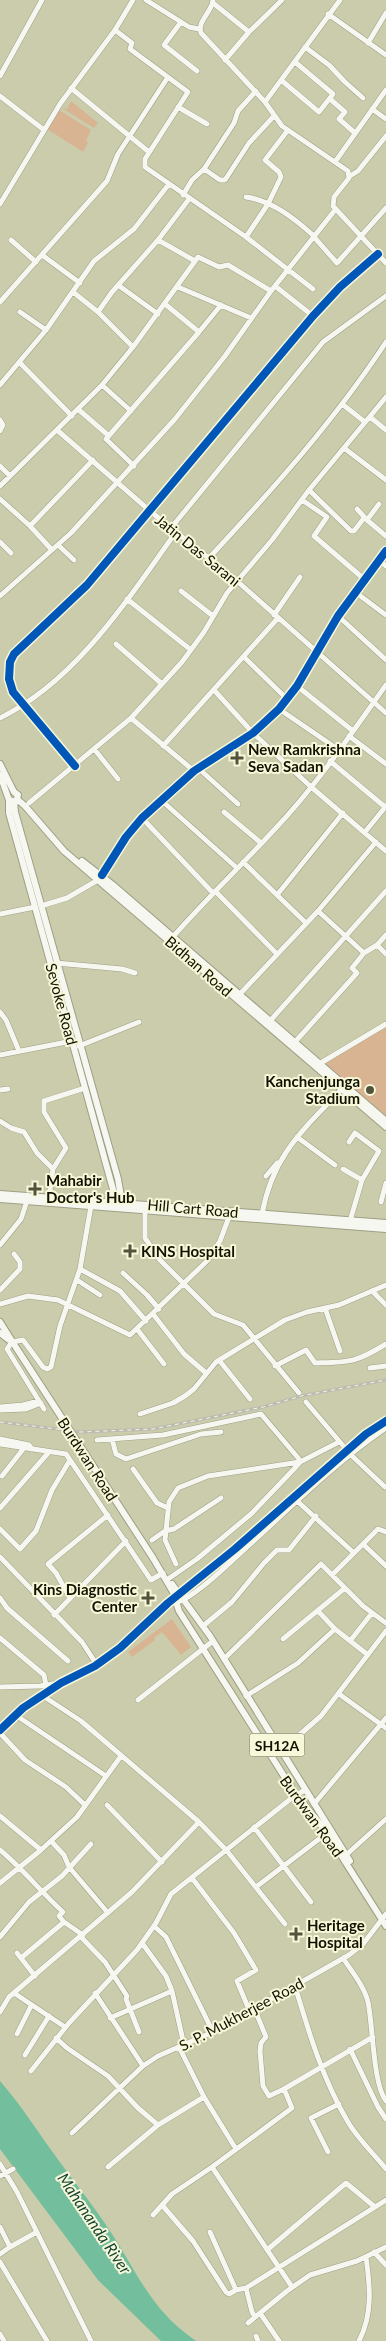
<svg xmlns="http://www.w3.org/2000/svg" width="386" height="2341" viewBox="0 0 386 2341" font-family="Lato,sans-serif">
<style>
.green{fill:#d8b492}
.water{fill:#73be9c}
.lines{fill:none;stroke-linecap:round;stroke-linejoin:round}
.minor-casing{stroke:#9e9f85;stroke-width:6}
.major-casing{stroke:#9e9f85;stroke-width:8}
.minor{stroke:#f7f7f2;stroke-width:5}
.major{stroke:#f7f7f2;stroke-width:6}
.rail-casing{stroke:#bbbbb3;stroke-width:3}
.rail{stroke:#f7f8da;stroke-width:1;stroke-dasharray:4;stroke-linecap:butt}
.major-bridge-casing{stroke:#9e9f85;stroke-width:8;stroke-linecap:butt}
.major-bridge{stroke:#f7f7f2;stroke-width:6}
.cycleway-casing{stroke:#f7f8da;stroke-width:11}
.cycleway{stroke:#0057b8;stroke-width:8}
.poi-dot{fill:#53533c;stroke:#f7f8da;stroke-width:2}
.labels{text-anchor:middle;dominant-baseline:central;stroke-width:4;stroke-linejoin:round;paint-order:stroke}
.shield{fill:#f7f8da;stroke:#575741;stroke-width:1}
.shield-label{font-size:14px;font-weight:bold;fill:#131200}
.street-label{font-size:15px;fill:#131200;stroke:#f7f8da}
.poi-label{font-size:15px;font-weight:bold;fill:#131200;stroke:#f7f8da;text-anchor:start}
.water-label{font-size:16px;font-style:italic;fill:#134233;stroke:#f7f8da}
</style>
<rect width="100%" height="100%" fill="#cbccab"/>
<path class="green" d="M71,101L98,123L94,128L62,108L67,109Z
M59,110L91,130L86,141L88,143L83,152L47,129Z
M386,1027V1117L322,1064Z
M172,1619L191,1647L181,1655L162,1632L154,1638L155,1640L132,1657L128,1652Z"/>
<path class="water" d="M0,2081C20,2104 36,2129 54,2154C71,2178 90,2201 106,2225C137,2270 148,2308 196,2341H161L98,2280L0,2149Z"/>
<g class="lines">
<defs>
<path id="minor" d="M146,0L189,27L199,29
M213,0C212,12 197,21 201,33L265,102L282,126L348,171L349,178L334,197L333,206L386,263
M213,3L249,32
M328,14L386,55
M181,22L164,45L197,71
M115,30L132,43L130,49L188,92L145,159V167L246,237L313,289
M368,43L386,13
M305,47L329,65L345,82L363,98
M225,60L249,32L282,0
M0,76L42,0
M281,80L319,112L333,94L295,62
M71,88L149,152
M0,96L44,130
M330,99L345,112L339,119L355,133
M265,102L340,0
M178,107L207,124
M372,109L386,119
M335,162L386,90
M204,169L220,180H225L249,143L274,116
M350,176L358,171L386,136
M183,195L192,180L204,169L234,123L238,111L256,91
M246,197C273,201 295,219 314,236
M0,204L60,104L115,30L133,0
M246,237L268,204L281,177L279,172L265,160L288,130
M314,237L337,263L386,208
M11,240L36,262
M158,240L195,261
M42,255L80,283
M118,285L158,314
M275,286L313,316
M178,287L251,318
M73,292L98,312L133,347
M0,302L107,181L118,154L168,77
M20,312L46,330
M98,312L112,292L158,240L189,199
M199,332L221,305
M20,363L72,416
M0,385L46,330L94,261L134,229L169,184
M102,385L131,411
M342,404L365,422
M79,410L109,436
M370,417L386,430
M0,420L3,425L0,431
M57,430L150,511L237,581L386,713
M344,448L386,480
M0,466L10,476
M134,466L106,439L199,332L165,304
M0,486L102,385L133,347L198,257L219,267L228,265L271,291
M309,490L351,531H354L364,518
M0,499L30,526L52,550
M302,500L327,517L314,536L364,579
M379,504L367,520L386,536
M357,509L367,520
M30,526L93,460
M171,528L323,342L386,296
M0,542L11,553
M58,545L74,560
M209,558C272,490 335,420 386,342
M379,560L386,566
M181,591L213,616
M355,592L386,615
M0,596L71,533L175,419L225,356L271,291L335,210
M127,599L191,650
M274,615L300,577
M338,616L386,660
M116,644L162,684
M244,657L287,699
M297,686L353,731
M214,690L253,733L310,786L386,851
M279,709L339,750
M0,718C77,680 127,600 176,532
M131,718L194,771
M349,736L386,764
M163,746L278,618
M95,750L118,779
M330,761L385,807
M75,766L13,692L9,679L10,662L14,654L87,585L313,316L340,287L378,254
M198,768L238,804
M161,800L237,868
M29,803L131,718L182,662L204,632L227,593L272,540L309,490L386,397
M224,812L261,843
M142,818L213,893
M365,832L386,806
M243,862L306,923
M102,875L126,837L142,818L194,771L253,733L279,709L297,686L338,616L386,551
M215,891L277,954
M277,895L343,813
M41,906L67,898L98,880
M318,911L364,953L377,945L386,935
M0,914L35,907
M171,939C204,901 240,867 274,830C316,786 351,734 386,685
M377,945L386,954
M56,963L122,969L135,973
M239,995L318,911L376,842
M0,1012L6,1020L19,1051
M270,1021L386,891
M295,1042L357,973L352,968L364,953
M79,1046L139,1022
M0,1055L72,1041
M319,1064L386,1024
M0,1090L8,1089
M0,1121L11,1128L24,1132L37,1153L53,1169
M297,1137L335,1165
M349,1142L355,1133L379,1151L362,1180L350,1221
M343,1169L362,1180
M266,1176L277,1163
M49,1197L53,1169L66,1148L44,1112V1101L85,1088
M381,1202L386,1183
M145,1210V1238L160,1260L214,1314L243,1325L299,1393
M262,1214C273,1155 302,1131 341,1090
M0,1245L21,1219L27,1201
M80,1269L120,1291L146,1321
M123,1273L147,1295L159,1309
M77,1280L100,1295
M0,1290L20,1269V1262L14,1254
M372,1291L386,1305
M0,1304L28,1296L58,1300L130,1335L208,1260L220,1241L229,1217
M325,1308L340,1351
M153,1314L184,1354L206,1373
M137,1329L164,1364
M219,1360L250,1399
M275,1366L306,1350L315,1363C350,1362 355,1363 386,1344
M370,1368L386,1366
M306,1402L351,1455L385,1487
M0,1407L23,1405L39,1401
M44,1409L7,1349L12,1342L23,1340L43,1367L47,1369L51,1367L60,1326L80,1269L91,1206
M0,1410L26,1409L41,1403
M140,1414L173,1403L185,1396L194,1389L216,1362L285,1320L307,1312L339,1305L386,1285
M0,1439L29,1445L32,1449
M112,1439L116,1454L126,1459L201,1434L221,1432
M97,1440L163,1435L261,1414L299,1459L300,1462L294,1469L251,1514L197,1559L168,1579
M0,1444L66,1454L151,1580L163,1573
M133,1469L157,1503L168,1508
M2,1476L24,1448
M296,1500L354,1553
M0,1508L49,1452
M0,1529L20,1549L36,1531L52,1490L70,1460
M152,1540L165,1531L174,1529L221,1498
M363,1544L386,1566
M0,1557L82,1642L97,1665
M176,1564L165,1540L169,1502L178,1488L208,1476L300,1462L339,1442
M332,1575L378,1529L386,1532
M0,1598L7,1608L68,1661
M70,1598L56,1573L48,1564L108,1515
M173,1603C191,1602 231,1561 246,1548C291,1507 336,1462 386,1428
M318,1611L335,1629L368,1655
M54,1615L126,1541
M203,1626L232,1602L264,1563L277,1550H289L316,1516
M0,1638L44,1675L46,1685
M283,1639L345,1588
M350,1641L372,1613
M224,1659L321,1564L363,1606L386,1623
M0,1687L40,1686L59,1683
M339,1694L386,1728
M43,1696L81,1721L199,1822L227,1851L285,1924
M246,1696L298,1663L335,1629
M138,1700L213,1641
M17,1716L106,1776
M0,1730L23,1708L61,1683L95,1666L120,1648L168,1603L235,1549L366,1434L386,1421
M0,1733L25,1760L66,1787L85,1805
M281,1751L321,1716L386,1631
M314,1804L386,1718
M107,1805L162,1862
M0,1816L41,1850
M254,1827L311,1902
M51,1841L64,1855L69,1867L108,1913
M0,1850C23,1869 41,1892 63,1912L59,1916L64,1922
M346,1855L386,1819
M192,1878L234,1933L256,1970L237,1981L250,2012
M0,1883L41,1850L77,1817L121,1756
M256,1887L327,1833
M154,1926L166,1937L213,2032
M0,1937L29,1902L62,1876L91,1844
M81,1937L105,1962L127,1996L126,1999L139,2032
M142,1943L166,1976L172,1991L184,2045
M17,1953L35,1976
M21,1958L64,1922L83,1935
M343,1958C352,1972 364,1986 368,2002C373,2026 373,2084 386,2101
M295,1986C309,2033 323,2080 348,2122C358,2139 374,2154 386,2169
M14,1993L65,2027
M95,1993L143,2066
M255,2010L266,2037L261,2043L260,2051L263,2086L269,2096L284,2089
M0,2012L9,1997L132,1892L199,1822
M110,2018L172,1991
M17,2034L31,2006
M56,2038L67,2048L108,2076L138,2108L158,2125
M179,2047L204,2097L236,2149
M350,2049L378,2107L386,2119
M25,2055L49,2016
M31,2071L69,2023L137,1950L156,1923L171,1894L293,1797L305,1790
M72,2133L143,2066L158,2056L213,2032L349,1955L363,1944L386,1914
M328,2152L311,2118L339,2104
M0,2164L17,2192L91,2341
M108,2167L158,2125L204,2097
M212,2167L292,2287
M0,2176L13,2169
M162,2205L193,2241L226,2292L229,2294L236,2290L246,2288L252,2312L255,2317
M153,2215L172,2194L212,2167L292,2108L284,2089L373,2037
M0,2227L10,2247L0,2254
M210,2232L236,2290
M10,2247L37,2232
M267,2250L346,2183L375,2207
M374,2252L386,2265
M0,2262L47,2341
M246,2288L386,2200
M260,2313L279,2341
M248,2323L287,2291L310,2275L357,2261L386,2247
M0,2334L4,2341
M256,2336L258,2341
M359,2341C373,2314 370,2286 366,2257"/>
<path id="major" d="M0,764L14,792L18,795L16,802L9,800L0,775
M9,800V813L19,849L114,1193V1208
M18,800L25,806L64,851L386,1127
M14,802L15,812L118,1179L123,1208
M82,861L113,885L386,1121
M0,1194L386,1223
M0,1199L386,1229
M0,1322L17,1349
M0,1333L9,1340
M153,1558L173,1592L179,1611L296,1795L325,1830L386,1926
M172,1584L210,1636L350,1861"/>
</defs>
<use href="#minor" class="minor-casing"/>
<use href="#major" class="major-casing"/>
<use href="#minor" class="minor"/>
<use href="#major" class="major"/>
<defs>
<path id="rail" d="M0,1422L81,1432L153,1429L263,1407L301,1396L386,1380"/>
</defs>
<use href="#rail" class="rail-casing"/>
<use href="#rail" class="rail"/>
<defs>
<path id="major-bridge" d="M17,1349L153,1558"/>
</defs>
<use href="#major-bridge" class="major-bridge-casing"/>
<use href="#major-bridge" class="major-bridge"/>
<defs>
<path id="cycleway" d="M75,766L13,692L9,679L10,662L14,654L87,585L313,316L340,287L378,254
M102,875L126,837L142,818L194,771L253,733L279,709L297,686L338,616L386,551
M0,1730L23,1708L61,1683L95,1666L120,1648L168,1603L235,1549L366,1434L386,1421"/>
</defs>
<use href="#cycleway" class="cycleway-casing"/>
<use href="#cycleway" class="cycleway"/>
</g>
<g class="poi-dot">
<path d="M234.5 750.5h5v5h5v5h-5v5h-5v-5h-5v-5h5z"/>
<circle cx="370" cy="1090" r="5"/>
<path d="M32.5 1181.5h5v5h5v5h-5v5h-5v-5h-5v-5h5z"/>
<path d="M127.5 1243.5h5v5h5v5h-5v5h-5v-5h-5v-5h5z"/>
<path d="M145.5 1590.5h5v5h5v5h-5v5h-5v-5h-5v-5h5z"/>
<path d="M293.5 1926.5h5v5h5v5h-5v5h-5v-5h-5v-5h5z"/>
</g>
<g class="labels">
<rect class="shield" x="249.5" y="1733.5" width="55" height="23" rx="4"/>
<g class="shield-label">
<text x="277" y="1745">SH12A</text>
</g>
<g class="street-label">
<text transform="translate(198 550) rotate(39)">Jatin Das Sarani</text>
<text transform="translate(199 966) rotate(41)">Bidhan Road</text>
<text transform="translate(62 1004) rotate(75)">Sevoke Road</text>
<text transform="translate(193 1208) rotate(5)">Hill Cart Road</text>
<text transform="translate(88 1459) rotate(57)">Burdwan Road</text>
<text transform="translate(312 1816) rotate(54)">Burdwan Road</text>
<text transform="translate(241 2014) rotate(-28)">S. P. Mukherjee Road</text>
</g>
<g class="poi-label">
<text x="248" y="749">New Ramkrishna<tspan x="248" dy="17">Seva Sadan</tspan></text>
<text x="360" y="1081" text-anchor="end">Kanchenjunga<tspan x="360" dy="17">Stadium</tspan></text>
<text x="46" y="1180">Mahabir<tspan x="46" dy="17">Doctor's Hub</tspan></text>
<text x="141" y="1251">KINS Hospital</text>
<text x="137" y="1589" text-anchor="end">Kins Diagnostic<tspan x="137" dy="17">Center</tspan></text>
<text x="307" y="1925">Heritage<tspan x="307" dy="17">Hospital</tspan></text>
</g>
<g class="water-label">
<text transform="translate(95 2223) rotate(56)">Mahananda River</text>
</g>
</g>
</svg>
